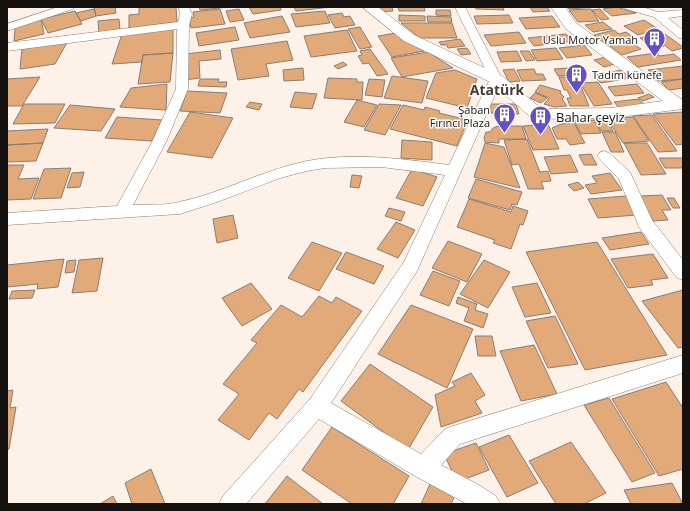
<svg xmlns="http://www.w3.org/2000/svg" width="690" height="511" viewBox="0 0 690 511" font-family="'Open Sans',sans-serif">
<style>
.building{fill:#e2a979;stroke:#897e75}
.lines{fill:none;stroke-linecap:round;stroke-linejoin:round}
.minor-casing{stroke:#8a7f76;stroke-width:1}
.tertiary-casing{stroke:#8a7f76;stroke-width:1}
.minor{fill:#fff;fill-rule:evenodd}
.tertiary{fill:#fff;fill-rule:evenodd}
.labels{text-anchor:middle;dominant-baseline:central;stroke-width:3;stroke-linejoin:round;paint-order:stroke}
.far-poi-label{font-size:11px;fill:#15110e;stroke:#fff;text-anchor:end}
.poi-label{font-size:13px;fill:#15110e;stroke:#fff;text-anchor:start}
.far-district-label{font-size:14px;font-weight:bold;fill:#463c35;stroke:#fff}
</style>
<rect width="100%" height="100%" fill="#fef1e8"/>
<path class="building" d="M94,7H115L116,13L96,16Z
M139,7H176L177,22L129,28V15L139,14Z
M199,7H229L200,10Z
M249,7H280L281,10L253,14Z
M294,7H331L296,11Z
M376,7H392L393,11L376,12Z
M398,7H424L425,11H399Z
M475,7H503L504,10L476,9Z
M530,7H547L550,11L533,12Z
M567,7H598L569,9Z
M617,7L636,13L612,16L603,9Z
M94,9L96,16L81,21L76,13Z
M220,9L225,24L191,28L189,18L194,17L193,12Z
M239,9L244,20L230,22L226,11Z
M591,9L599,21L578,22L569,10Z
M600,9L609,19L601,20L592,10Z
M436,10H450L451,16L436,15Z
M75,11L82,24L48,33L41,19Z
M325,11L330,23L296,27L291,14Z
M342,13L344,17L350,16L355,25L335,28L328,15Z
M399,15L425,16V21H399Z
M509,15L513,23L477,24L474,16Z
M282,16L290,32L250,38L244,23Z
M427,16L451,17L452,22H428Z
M552,16L560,27L526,29L519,18Z
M41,19L44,34L14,41L15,28Z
M119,19L120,31L99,34L98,21Z
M644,20L658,29L638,35L624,26Z
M603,22L612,29L593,32L585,25Z
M401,23H452L457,38H420Z
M235,27L239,40L199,46L196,33Z
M360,27L372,47L360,49L348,29Z
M173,28V53L143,55L142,62L112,64L122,34Z
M347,30L357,51L311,57L304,36Z
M614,30L619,34L626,32L634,38L607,45L594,35Z
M519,32L526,43L491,46L484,35Z
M662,32L683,47V48L672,51L650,34Z
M396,33L424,51L392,57L378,36Z
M566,34L573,41L534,46L528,38Z
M649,36L664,46L656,49L640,38Z
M460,39L465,46L448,48L447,45H441L439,42Z
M68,41L55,64L20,69L22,48Z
M287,41L293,60L266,64L269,76L238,80L231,49Z
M629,41L641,49L622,55L610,46Z
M584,45L592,55L567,58L559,48Z
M467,48L471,54L461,55L457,49Z
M556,48L563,59L537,61L531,50Z
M370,49L388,74L377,76L369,63L363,64L358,56L362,55L360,51Z
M220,50L221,59L199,61L200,78L185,80V54Z
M517,51L522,61L501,62L497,52Z
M520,51H529L535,60L526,61Z
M428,52L453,68L402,77L391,58Z
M173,53L170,82L138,84L143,55Z
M657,53L660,56L674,54L681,60L638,67L627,57Z
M606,57L615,64L604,67L594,60Z
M343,62L347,65L338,69L334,66Z
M683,66V79L658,81L648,70Z
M303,68L304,80L284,81L283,70Z
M568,68L572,75L558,76L554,69Z
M514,69L520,81L509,82L503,70Z
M534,69L536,74H543L546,80L522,81L517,70Z
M455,70L477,79L467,108L426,98L436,73Z
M622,70L630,78L601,83L593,75Z
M392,76L428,81L422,103L384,98Z
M40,77L22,106H7V79Z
M559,77H577L589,106H570L567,98H571L567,90H564Z
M328,78L357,79V82H363L362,100L324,98Z
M200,79H219L218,82H227L226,87L198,86Z
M369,79L385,80L382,97L365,95Z
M683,79V88L669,90L661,82Z
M598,82L612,104L594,106L580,83Z
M167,84L166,110L120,107L131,88Z
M637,84L644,93L615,96L608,87Z
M540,85L561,91L560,93L564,97L562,99L567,106L554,107L544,104L549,98L535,92Z
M187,91L227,93L220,113L180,111Z
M295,92L317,94L312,109L290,107Z
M535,93L547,98L541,103L530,98Z
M649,94L654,97L643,101L638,98Z
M638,99L645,105L620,109L614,102Z
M357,100L377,105L364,127L344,122Z
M250,102L262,104L259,110L246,107Z
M24,104H65L55,123L13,124Z
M379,104L401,105L385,135L364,130Z
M489,104H516L519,114L491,113Z
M70,105L115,109L101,131L54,128Z
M403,105L424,110L425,107L440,111L439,113L468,120L457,146L390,129Z
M190,112L233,118L212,158L167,152Z
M683,112V144L676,145L653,114Z
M652,115L677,151L658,152L633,116Z
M117,117L162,120L152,141L105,138Z
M633,117L649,141L623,143L607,118Z
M595,119H607L613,131H601Z
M594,120L601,133L581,134L574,121Z
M574,123L585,143L570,145L566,139H557L552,128L561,124Z
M548,124L559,149L533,150L523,126Z
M498,126H522L526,139H499V143L485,142L484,138L486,132H490L493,128Z
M48,129L43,143L7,145V131Z
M602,132H615L624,152H611Z
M527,139L540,172L548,171L551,181L541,182L544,189H528L519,164L512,165L504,140Z
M402,140L432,142V160L401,158Z
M43,143L36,161L7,162V145Z
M485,143L504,147L520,188L474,177Z
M624,143H647L666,174L641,175Z
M591,154L597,165H584L579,155Z
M570,155L578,172L551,174L544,157Z
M659,158H683V168H665Z
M7,165H24L18,179L39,178L31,199L7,200Z
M71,168L61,198L33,199L44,169Z
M412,169L437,177L423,206L396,198Z
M84,172L80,187L67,188L72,173Z
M610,173L622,190L591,194L585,185L597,183L592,176Z
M352,175L362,176L359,188L350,187Z
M476,179L522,192L517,205L512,204L510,210L468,198Z
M578,182L584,188L574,191L568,185Z
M662,195L671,210H662L668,220L653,221L640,196Z
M626,196L637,215L598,218L588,199Z
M667,198H674L680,208H673Z
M469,199L511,212L513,206L528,211L523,225L520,224L511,249L493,243L495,240L457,227Z
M389,208L405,212L401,221L385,216Z
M233,215L238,238L217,243L213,219Z
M396,222L415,230L398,258L377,249Z
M641,232L649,244L610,250L602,238Z
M448,241L482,254L467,282L432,268Z
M312,242L342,253L319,291L288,278Z
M597,242L667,355L585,370L526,252Z
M346,252L384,266L374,284L336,269Z
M653,254L668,278L651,280L653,285L628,288L611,259Z
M103,258L97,291L72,293L79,260Z
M64,259L58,287L37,289L38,284L7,287V265Z
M76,260L74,272L65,273L67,261Z
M484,260L510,272L488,308L460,294Z
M433,271L460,281L449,306L420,295Z
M251,283L272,309L242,326L222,298Z
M537,283L551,313L525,317L512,287Z
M35,290L32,298L9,299L12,291Z
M683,290V347L678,348L642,301Z
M319,296L332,303L336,297L362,311L303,392L299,389L277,419L269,413L249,440L218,420L239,394L223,384L257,343L251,340L281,305L302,317Z
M458,297L477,304L475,310L488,314L483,328L464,321L469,308L456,303Z
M411,305L473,329L447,388L378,354Z
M555,316L578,364L548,368L526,321Z
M475,336H492L496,356H478Z
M534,345L557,394L521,401L500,351Z
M370,364L433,407L408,450L341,401Z
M471,373L485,395L475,401L482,413L441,427L435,395L455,386L452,382Z
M666,382L683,408V469L659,476L612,399Z
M13,390L10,408L16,407L9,449L7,450V391Z
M609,398L655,473L632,482L584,405Z
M332,427L409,476L393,504H352L302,470Z
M509,435L538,483L507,497L479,447Z
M571,442L606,493L584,504H556L529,461Z
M476,443L489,470L457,482L444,454Z
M151,469L165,504H132L125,483Z
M287,476L323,504H265Z
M672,483L683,504H631L624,490Z
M430,484L454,497L451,504H421Z
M113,496L117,504H100Z"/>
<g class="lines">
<defs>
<path id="minor" d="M58,7H74L73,9L7,31V24Z
M179,7H189L192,14L189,25L188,89L166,142L133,205C149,204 164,206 179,202C223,193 262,170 307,161C354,152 403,159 449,165L490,79L455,7H465L502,79L417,271L331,403L421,454L445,429L453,426L683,355V373L460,444L441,465L479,485L496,496L500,504H467L415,476L319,419L246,504H219L223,496L310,399L404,262L445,175L381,167L325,168L307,171L280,178L217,202L180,214L7,225V213L117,206L152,142L176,89L177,29L7,51V43L178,22L180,14Z
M625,7H642L658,12L683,10V16L668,18L683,30V39L679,38L654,17L626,9Z
M604,151L609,153L630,172L652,220L683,260V280L677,278L639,227L619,179L597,156L599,153Z"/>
<path id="tertiary" d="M362,7H378L414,35L502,76L542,109L611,108L663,101L566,29L551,7H565L576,23L681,99H683V109L611,118L538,119L532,118L490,82L404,41Z"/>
</defs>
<use href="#minor" class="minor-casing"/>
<use href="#tertiary" class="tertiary-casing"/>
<use href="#minor" class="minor"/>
<use href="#tertiary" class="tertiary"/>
</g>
<defs>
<symbol id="building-pin" viewBox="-11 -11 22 30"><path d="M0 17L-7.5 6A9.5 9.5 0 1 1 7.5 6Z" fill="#6150c9" stroke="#fff"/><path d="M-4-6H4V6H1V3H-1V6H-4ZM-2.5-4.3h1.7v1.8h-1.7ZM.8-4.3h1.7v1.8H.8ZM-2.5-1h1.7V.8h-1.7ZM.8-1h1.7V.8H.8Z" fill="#fff"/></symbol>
</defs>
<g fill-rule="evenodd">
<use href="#building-pin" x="642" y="26" width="25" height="34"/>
<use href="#building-pin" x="564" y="62" width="25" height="34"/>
<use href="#building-pin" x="492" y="102" width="25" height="34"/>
<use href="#building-pin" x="528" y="104" width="25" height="34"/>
</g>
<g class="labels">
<g class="far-poi-label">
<text x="638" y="39">Uslu Motor Yamah</text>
<text x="592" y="74" text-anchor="start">Tadım künefe</text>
<text x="490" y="109">Şaban<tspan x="490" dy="13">Fırıncı Plaza</tspan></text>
</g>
<g class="poi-label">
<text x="556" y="117">Bahar çeyiz</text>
</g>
<g class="far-district-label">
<text x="497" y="89">Atatürk</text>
</g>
</g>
<rect width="690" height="511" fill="none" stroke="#15110e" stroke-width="16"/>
</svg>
